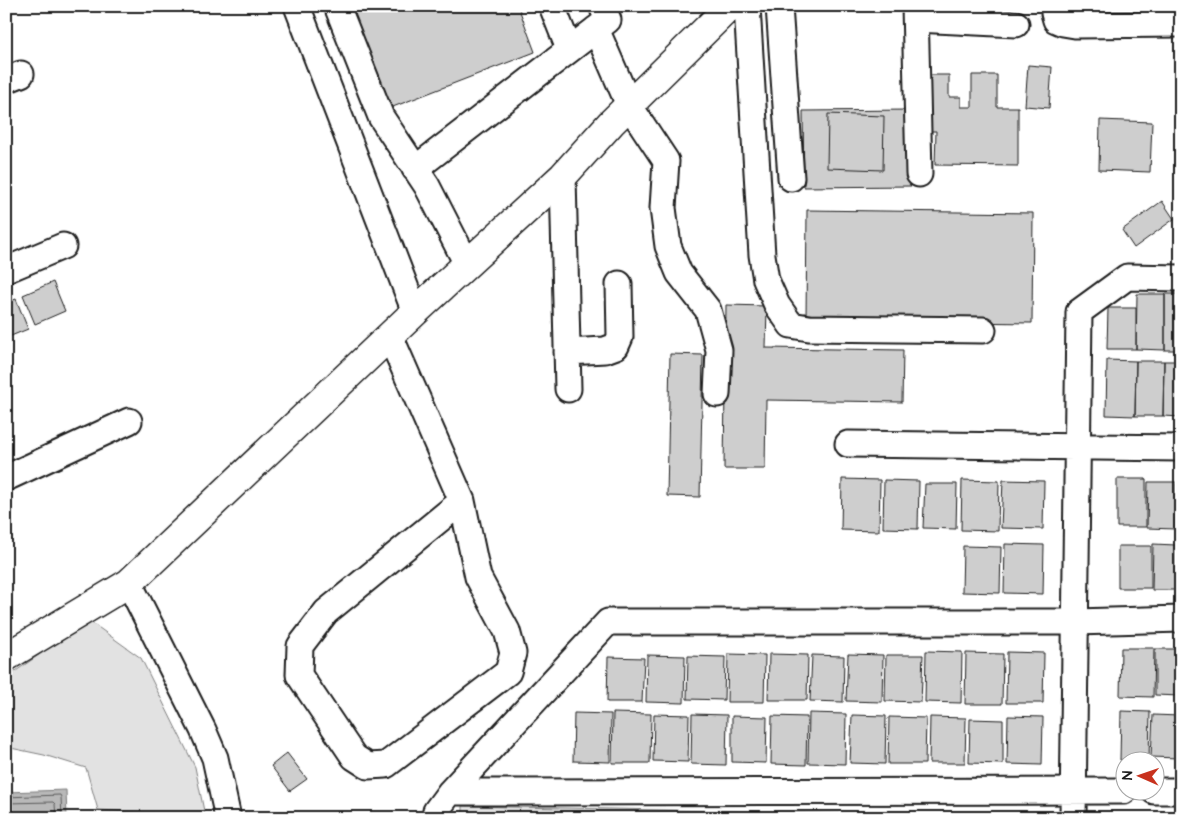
<svg xmlns="http://www.w3.org/2000/svg" width="1187" height="824" viewBox="0 0 1187 824" font-family="'Architects Daughter',sans-serif">
<style>
.green{fill:#e2e2e2;stroke:#7f7f7f}
.water{fill:#b8b8b8;stroke:#7a7a7a}
.lines{fill:none;stroke-linecap:round;stroke-linejoin:round}
.shore{stroke:#5a5a5a;stroke-width:1}
.building{fill:#cecece;stroke:#1c1c1c}
.minor-casing{stroke:#1c1c1c;stroke-width:29}
.major-casing{stroke:#1c1c1c;stroke-width:31}
.minor{stroke:#fff;stroke-width:25}
.major{stroke:#fff;stroke-width:28}
</style>
<rect width="100%" height="100%" fill="#fff"/>
<filter id="ink" filterUnits="userSpaceOnUse"><feTurbulence type="fractalNoise" baseFrequency=".02" numOctaves="2"/><feDisplacementMap in="SourceGraphic" scale="10" xChannelSelector="R" yChannelSelector="G"/><feConvolveMatrix kernelMatrix="1 2 1 2 8 2 1 2 1" color-interpolation-filters="sRGB"/></filter>
<g filter="url(#ink)">
<path class="green" d="M88,620L141,658L195,767L205,816L98,810L86,768L44,755L6,747V678Z
M463,806L915,815V818H463Z"/>
<path class="water" d="M66,790L67,818H6V792Z"/>
<g class="lines">
<path class="shore" d="M6,797L60,795L61,797L62,818
M6,803L53,802L55,804L56,818"/>
</g>
<path class="building" d="M345,6H518L535,52L385,110Z
M1028,65L1052,67L1049,108L1025,106Z
M928,75H949V97H961V107H972V75H997V107H1018V166L935,165L936,131H928Z
M910,110L911,186L804,187L803,111Z
M828,114L884,116L883,170L827,168Z
M1100,120L1152,122L1150,172L1099,170Z
M1162,201L1174,219L1134,248L1122,230Z
M807,210L1033,213L1032,323L806,320Z
M53,282L65,311L35,324L23,295Z
M1137,294H1165V350L1136,349Z
M1165,294H1181V350H1165Z
M16,299L28,329L6,338V303Z
M726,305L767,306L766,348L903,350L902,402L766,400L765,469H724Z
M1108,308H1136V349H1107Z
M670,354L703,355L700,497L667,496Z
M1107,360L1136,361L1135,416L1106,415Z
M1136,361H1164L1163,416H1135Z
M1164,361H1181V417L1163,416Z
M842,479L880,480L879,531L841,530Z
M1117,479H1146V527H1117Z
M884,480L919,481L918,529L883,528Z
M962,480L999,481L998,531L961,530Z
M1003,480L1044,481L1043,529L1001,528Z
M1148,482H1176L1175,529L1147,528Z
M925,484H957L956,529L923,528Z
M1176,484H1181V525H1176Z
M1005,544L1044,545L1043,594L1004,593Z
M1153,544L1176,545V590H1152Z
M963,546L1001,547L1000,593L962,592Z
M1118,546H1151V588H1118Z
M1178,546H1181V588H1178Z
M1121,648H1154L1153,697L1120,696Z
M1155,649H1180V696L1155,695Z
M926,651L962,652L961,703L925,702Z
M1007,652L1044,653L1043,703H1006Z
M966,653L1003,654L1002,704H965Z
M728,654L765,655L764,702H727Z
M769,654L808,655L807,700H768Z
M848,654L883,655L882,702L846,701Z
M647,655L685,656L684,703L646,702Z
M812,655L844,656L843,702L810,701Z
M886,655H923L921,702L885,701Z
M688,656L725,657L724,700L687,699Z
M608,657L644,658L642,702H607Z
M1121,711L1150,712L1149,760H1120Z
M574,713L611,714L610,762L573,761Z
M613,713L651,714L650,763H612Z
M809,713L846,714L845,764L808,763Z
M654,714L689,715L688,762L653,761Z
M692,714L727,715L726,765L691,764Z
M1181,714V757H1179Z
M852,715L886,716L885,764L850,763Z
M1153,715L1180,716L1178,758L1151,757Z
M732,716L767,717L766,763L732,762Z
M772,716L807,717L806,765L771,764Z
M1008,716L1043,717L1042,765L1007,764Z
M889,717L926,718L925,764H888Z
M930,717L966,718L965,763H929Z
M970,719L1003,720V764L969,763Z
M287,753L307,779L290,791L271,766Z
M1168,813L1181,814V818H1168Z
M1121,815V818H1083V816Z"/>
<g class="lines">
<defs>
<path id="minor" d="M297,6L415,312
M337,6L381,117L427,186L467,264
M552,6L569,49
M747,6L762,255L766,280L777,305L791,325L809,328L983,330
M779,6L791,178
M915,6L919,174
M1054,6V13L1056,20L1063,23L1075,25L1181,24
M916,19L1016,24
M596,29L629,105L666,161L663,208L668,246L679,273L708,310L719,350L717,394
M6,80L21,74
M415,169L608,20L602,6
M563,176L568,389
M6,270L63,246
M390,336L462,501L478,577L507,631L513,653L508,672L386,765L368,766L354,757L299,675L300,646L326,612L462,501
M567,352L605,350L616,346L620,337L619,284
M848,444L1181,448
M6,478L129,421
M129,583L203,730L215,758L228,818
M1154,791H1181
M450,792L1124,791
M435,818L436,811L450,792L608,622H1076L1181,619
M1073,818L1079,312L1127,277L1181,278"/>
<path id="major" d="M6,657L129,583L415,312L563,176L611,123L730,6"/>
</defs>
<use href="#minor" class="minor-casing"/>
<use href="#major" class="major-casing"/>
<use href="#minor" class="minor"/>
<use href="#major" class="major"/>
</g>
</g>
<rect width="1187" height="824" fill="none" stroke="#fff" stroke-width="25"/>
<rect x="12" y="12" width="1162" height="799" fill="none" stroke="#1c1c1c" stroke-width="2" filter="url(#ink)"/>
<g transform="translate(1140 776) rotate(272)"><circle r="24" fill="#ffffff" stroke="#a4a4a4"/>
<path d="M0-4L9 19L0 12L-9 19Z" fill="#c8321e"/>
<text y="-8" font-size="14" font-weight="bold" text-anchor="middle" fill="#1c1c1c">N</text>
</g>
</svg>
